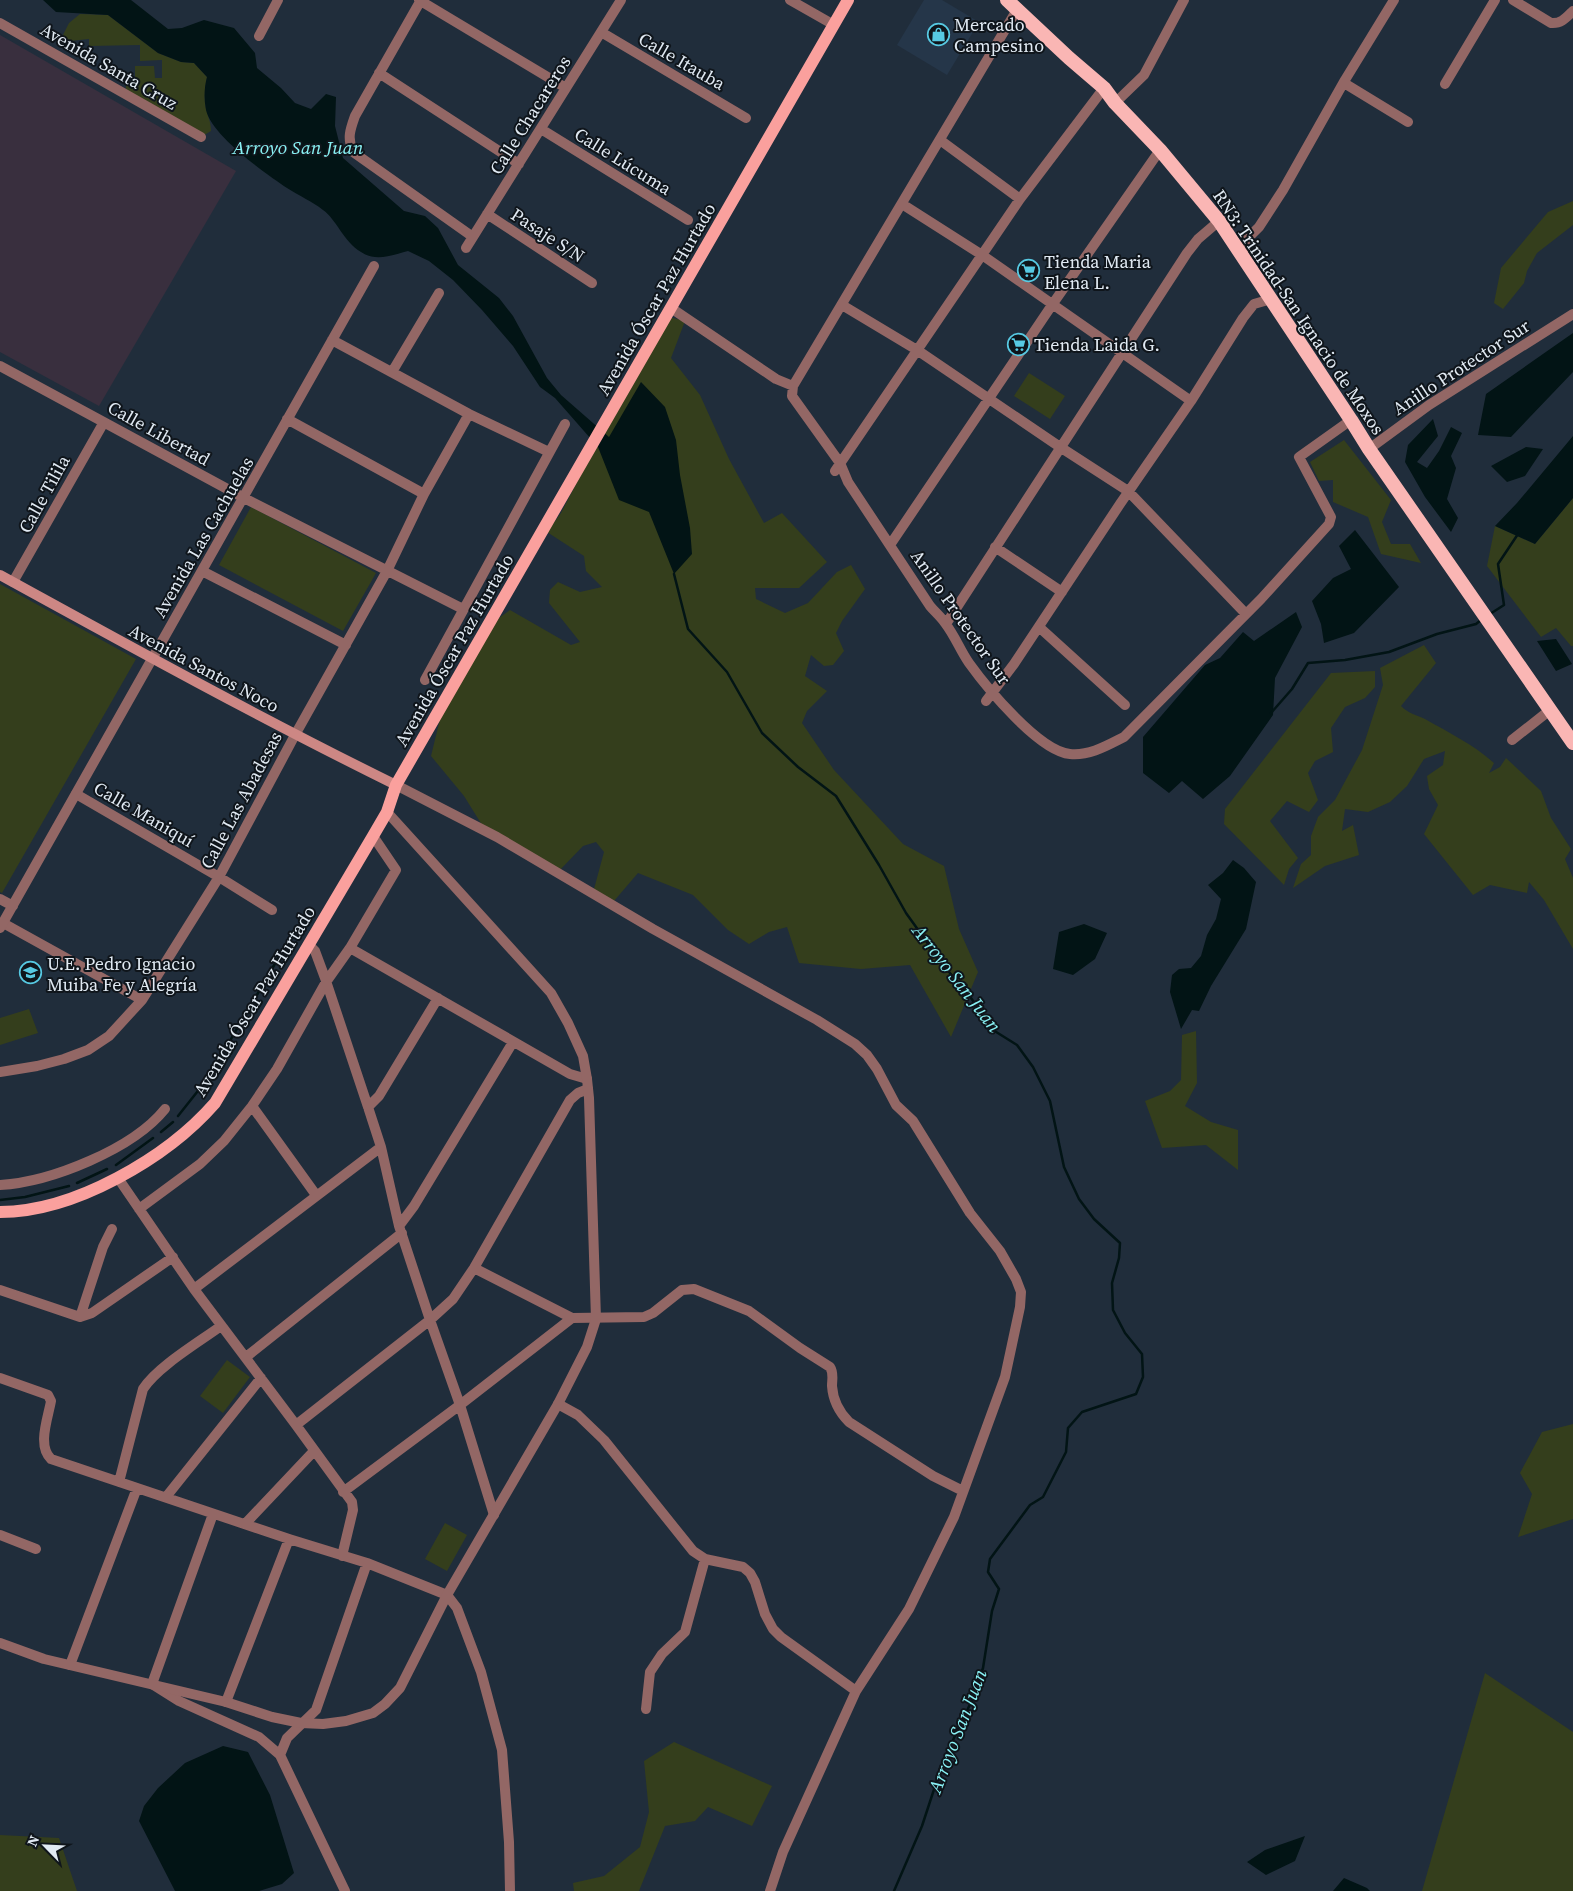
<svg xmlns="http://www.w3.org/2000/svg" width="1573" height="1891" viewBox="0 0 1573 1891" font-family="'Source Serif 4',serif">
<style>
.built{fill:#253649}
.industrial{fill:#392f3e}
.green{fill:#343e1c}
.water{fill:#021415}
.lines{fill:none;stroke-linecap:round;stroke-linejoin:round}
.stream{stroke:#021415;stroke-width:2.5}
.minor{stroke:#936765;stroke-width:10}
.tertiary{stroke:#936765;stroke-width:10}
.secondary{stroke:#cd8784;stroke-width:10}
.primary{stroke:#faa09d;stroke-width:12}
.trunk{stroke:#fab6b4;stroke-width:14}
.labels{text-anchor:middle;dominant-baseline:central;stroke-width:4;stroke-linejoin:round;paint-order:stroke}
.poi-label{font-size:18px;fill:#e1eaf3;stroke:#0f151b;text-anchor:start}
.street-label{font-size:18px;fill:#e1eaf3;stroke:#0f151b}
.water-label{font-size:19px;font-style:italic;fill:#89f1f4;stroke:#0f151b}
</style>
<rect width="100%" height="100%" fill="#202d3b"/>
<path class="built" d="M924,0H942L979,22L947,75L897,45Z"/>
<path class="industrial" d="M0,35L236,171L99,406L0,352Z"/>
<path class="green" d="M80,14L108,15L158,53L181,62L194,63L207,77C205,88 203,101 207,112C209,120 211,123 211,131L201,137L126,94V83L135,82V66H154L155,78H162V60L140,61V45L89,46V39L70,41V49L59,43L69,23Z
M1573,201V225L1537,253L1527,271L1524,283L1503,309L1494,303L1501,268L1548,212Z
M669,317L685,321L671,358L700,395L729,459L764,523L782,513L827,562L799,588H755L756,599L785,613L808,603L837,572L851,565L865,589L842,621L836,633L844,651L833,665L824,666L811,655L805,676L827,691L807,711L802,723L834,770L903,844L944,866L959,929L978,972L951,1037L910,965L861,969L799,963L787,927L769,932L749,944L728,930L693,895L638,873L614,901L594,889L604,852L596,842L583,846L558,872L487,833L464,796L431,756L441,715L478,647L499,618L510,610L571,645L580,642L549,603L550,590L558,582L580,592L602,587L586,571L584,556L547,532L561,513L588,461Z
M1029,373L1065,396L1050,419L1014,396Z
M1344,440L1391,500L1382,522L1391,544H1410L1421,563L1381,554L1368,517L1333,502V480L1319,481L1310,462Z
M1573,498V646H1571L1556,628L1541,637L1487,566L1495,526L1535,544Z
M251,507L376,573L343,631L219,565Z
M0,584L136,659L2,893L0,892Z
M1424,645L1436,663L1401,706C1408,713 1416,715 1425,719C1448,732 1474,745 1494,763L1489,773L1500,767L1506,758L1541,791L1551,818L1571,849L1565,859L1573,878V949L1544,900L1529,882L1527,893L1490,885L1473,895L1424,834L1438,805L1429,789L1427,776L1443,765L1445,751L1424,759L1407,786L1390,802L1368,812L1345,809L1342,831L1353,825L1359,855L1325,866L1293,888L1301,864L1311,855V836L1318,817L1335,800L1362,750L1383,685L1380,668Z
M1375,671V687L1365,698L1345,707L1331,728L1333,752L1315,761L1308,773L1318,800L1309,812L1287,801L1270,821L1298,858L1289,869L1284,885L1224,824L1225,809L1331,673Z
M29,1009L38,1033L0,1045V1018Z
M1196,1031L1197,1083L1185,1106L1211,1122L1238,1130V1170L1206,1145L1162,1148L1145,1101L1170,1091L1181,1080L1182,1035Z
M227,1360L250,1377L223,1413L200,1396Z
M1573,1424V1519L1518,1537L1532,1494L1520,1473L1542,1432Z
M445,1523L467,1535L447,1571L425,1559Z
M1485,1673L1573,1732V1891H1422Z
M674,1742L772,1786L752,1826L708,1807L695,1821L665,1826L639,1891H574L573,1883L604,1876L640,1847L649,1812L644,1761Z
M0,1835L59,1838L77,1891H0Z"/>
<path class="water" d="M43,0H131L168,29L182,28L204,20L234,28L255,53L257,68L281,88L295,103L311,109L326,94L336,97L335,126L343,158L404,211L425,216L438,228L458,265L499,298L513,316L547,378L561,395L609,437L641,382L665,407L676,440L680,475L690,528L692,554L674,574L649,512L619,500L598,447L555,398L540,387L513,346L482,310L453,280L429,261L408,251C392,255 376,262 361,252C344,242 336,219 323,210C312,201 299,196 287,188C266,174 212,136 206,110C204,99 204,88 207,77L194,63L181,62L158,53L108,15L56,12Z
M1573,333V372L1511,437L1478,435L1486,394Z
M1433,419L1438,436L1417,462L1427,468L1439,451L1451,427L1462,433L1451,456L1456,468L1447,499L1458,518L1451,532L1425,497L1405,462L1408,445Z
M1573,436V498L1535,544L1495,526L1517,503Z
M1526,447L1543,449L1525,476L1507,482L1491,466Z
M1355,530L1399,587L1354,633L1324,643L1321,624L1312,601L1333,578L1351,569L1339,546Z
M1296,612L1302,627L1275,678L1273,715L1230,776L1203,799L1182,781L1169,793L1143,773V737L1205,665L1220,658L1243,632L1254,641Z
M1556,639L1572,664L1556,671L1537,641Z
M1233,860L1244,868L1256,882L1246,929L1211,986L1199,1011L1192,1010L1181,1029L1170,992L1172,975L1179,969L1191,968L1201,956L1207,935L1216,919L1221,899L1208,885L1223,873Z
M1084,924L1107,933L1095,959L1073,975L1053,969L1059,932Z
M223,1746L248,1752L270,1795L294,1873L282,1884L259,1891H175L139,1821L144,1806L158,1788L185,1763Z
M1305,1836L1295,1861L1266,1875L1247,1862L1265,1850Z
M1344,1878L1367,1888L1370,1891H1333Z"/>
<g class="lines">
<path class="stream" d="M674,574L688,629L727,672L762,733L798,767L836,796L879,865L906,913L944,966L971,998L993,1030L1017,1045L1033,1067L1050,1101L1064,1167L1079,1199L1094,1219L1120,1243L1119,1258L1112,1283L1113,1310L1125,1333L1142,1354L1143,1377L1136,1394L1082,1412L1068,1428L1066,1452L1043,1497L1030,1505L990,1559L988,1572L999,1589L992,1611L983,1668L973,1698L944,1759L922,1826L894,1891
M1490,614L1504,605L1498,564L1518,534
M1271,713L1292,689L1308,663L1345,660L1389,652L1437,634L1476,624L1481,620
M247,1012L280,955
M227,1046L242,1020
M210,1074L222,1054
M178,1116L205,1082
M161,1132L173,1122
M116,1165L153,1138
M77,1183L107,1169
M0,1200L25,1197L69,1186"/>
<path class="minor" d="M419,0L566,88
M421,0L355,116C350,130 347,138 353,152L473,237
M790,0L834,25
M1513,0L1551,23C1561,24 1566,18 1573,11
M0,23L201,137
M601,32L746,118
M259,36L278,0
M379,73L519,164
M1344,83L1408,122
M1445,84L1495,0
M1115,103L1144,75L1184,0
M541,129L688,220
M940,140L1020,199
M902,204L982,255L1191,401
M487,214L592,283
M466,248L621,0
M1242,255L1248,238L1259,227L1283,190L1345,80L1394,0
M842,305L917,350L1060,447L1128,491L1246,614
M671,308L776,379L793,386L792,396L840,463L848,482L930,606C935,612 941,617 945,623C955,636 960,650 969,663C987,688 1039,751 1070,754C1090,756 1108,745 1124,737L1261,599L1329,524L1331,517L1299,457L1351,420
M332,340L469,414L549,452
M0,366L244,498L463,609
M392,372L439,293
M793,386L1018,8
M287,419L424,494
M835,471L1020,199L1104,88
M890,545L1052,305L1160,150
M995,547L1062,592
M202,571L346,645
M13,582L104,422
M946,624L1187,253L1198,239L1219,221
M1039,627L1125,705
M152,659L374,266
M425,680L565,424
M986,701L1014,664L1120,504L1191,401L1243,318L1254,304L1271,299
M1512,740L1550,710
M396,785L497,837L653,929L817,1020L855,1044L867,1055L877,1069L896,1105L913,1121L970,1213L1000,1251L1016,1279L1021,1292L1020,1307L1005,1377L954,1517L909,1609L856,1691L783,1852L770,1891
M76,794L219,877L272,910
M3,923L142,1000
M309,945L315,951L325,978L368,1107L381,1147L399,1226L430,1320L460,1405L494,1515
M350,948L396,870L373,836
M0,1072L37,1066L64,1059L88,1050L109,1036L142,1000L219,877L295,735L387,571L424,494L469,414
M252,1106L316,1195
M368,1107L379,1096L438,998
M118,1178L194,1289L296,1425L352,1502L353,1510L342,1556
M0,1185C51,1182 133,1149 165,1109
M139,1209L200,1164L224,1141L252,1106L277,1069L326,982L350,948L570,1074L587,1079
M399,1226L414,1206L513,1042
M194,1289L381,1147
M0,1290L80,1317L92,1313L173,1257
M80,1317L103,1247L112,1229
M572,1318L644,1317L653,1313L682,1290L694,1289L749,1311L800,1348L830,1367C834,1373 832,1379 832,1386C833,1401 839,1412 849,1422L933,1476L963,1491
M246,1357L402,1233
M0,1378L48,1395L51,1401C48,1418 37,1446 51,1459L289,1539L367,1563L447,1595
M558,1404L578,1415L604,1440L693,1551L705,1559L743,1567L750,1573L755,1582L765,1614L773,1629L781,1637L856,1691
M296,1425L430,1320L453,1299L474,1268L570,1100L578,1093L588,1089
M119,1482L143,1389C157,1367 199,1342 221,1326
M343,1492L460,1405L572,1318L474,1268
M166,1497L261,1378
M213,1514L152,1684L179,1701L259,1737L280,1755L345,1891
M245,1524L314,1451
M0,1535L36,1549
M70,1665L137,1488
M226,1702L289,1539
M646,1709L650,1672L662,1654L685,1632L705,1559
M280,1755L287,1738L316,1710L367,1563"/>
<path class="tertiary" d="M1369,449L1429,405L1573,314
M0,899L13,906
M0,928L152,659
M447,1595L457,1608L481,1672L502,1750L509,1842L510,1891
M0,1643L44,1659L226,1702L272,1717L301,1723L323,1724L346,1721L373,1713L385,1704L400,1688L447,1595L558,1404L587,1347L596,1319L589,1098L587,1079L583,1056L568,1023L551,993L387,812"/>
<path class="secondary" d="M0,575C131,647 262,719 396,785"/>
<path class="primary" d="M0,1212C74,1212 167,1158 215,1103L373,836L387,812L396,785L848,0"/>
<path class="trunk" d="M1007,0L1069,58L1104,88L1115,103L1160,150L1219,221L1351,420L1369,449L1573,743"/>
</g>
<defs>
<symbol id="shop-ring" viewBox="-11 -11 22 22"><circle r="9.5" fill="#0f151b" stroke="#57c9e2" stroke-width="1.5"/><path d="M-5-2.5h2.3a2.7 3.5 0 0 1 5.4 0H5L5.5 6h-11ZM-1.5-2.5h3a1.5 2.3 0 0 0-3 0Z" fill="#57c9e2"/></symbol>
<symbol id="supermarket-ring" viewBox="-11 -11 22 22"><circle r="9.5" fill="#0f151b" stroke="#57c9e2" stroke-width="1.5"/><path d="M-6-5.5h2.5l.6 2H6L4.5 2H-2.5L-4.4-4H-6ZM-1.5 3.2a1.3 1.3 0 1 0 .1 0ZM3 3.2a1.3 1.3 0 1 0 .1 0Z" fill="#57c9e2"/></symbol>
<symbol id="school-ring" viewBox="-11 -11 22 22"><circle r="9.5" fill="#0f151b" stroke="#57c9e2" stroke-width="1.5"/><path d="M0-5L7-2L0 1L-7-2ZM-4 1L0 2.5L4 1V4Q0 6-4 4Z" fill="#57c9e2"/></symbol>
</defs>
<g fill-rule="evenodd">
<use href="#shop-ring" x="926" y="22" width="25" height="25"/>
<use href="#supermarket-ring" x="1016" y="258" width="25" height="25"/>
<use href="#supermarket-ring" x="1006" y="332" width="25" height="25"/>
<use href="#school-ring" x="18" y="960" width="25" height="25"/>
</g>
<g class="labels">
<g class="poi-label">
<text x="954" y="24">Mercado<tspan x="954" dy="21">Campesino</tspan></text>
<text x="1044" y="261">Tienda Maria<tspan x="1044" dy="21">Elena L.</tspan></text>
<text x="1034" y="344">Tienda Laida G.</text>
<text x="47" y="963">U.E. Pedro Ignacio<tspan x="47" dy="21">Muiba Fe y Alegría</tspan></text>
</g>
<g class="street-label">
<text transform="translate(682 61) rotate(30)">Calle Itauba</text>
<text transform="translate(109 66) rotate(30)">Avenida Santa Cruz</text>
<text transform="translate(530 115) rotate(-58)">Calle Chacareros</text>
<text transform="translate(623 161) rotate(32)">Calle Lúcuma</text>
<text transform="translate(548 235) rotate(33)">Pasaje S/N</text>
<text transform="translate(656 299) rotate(-60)">Avenida Óscar Paz Hurtado</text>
<text transform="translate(1299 312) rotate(56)">RN3: Trinidad-San Ignacio de Moxos</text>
<text transform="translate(1461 367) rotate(-33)">Anillo Protector Sur</text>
<text transform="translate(159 433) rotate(29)">Calle Libertad</text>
<text transform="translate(44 494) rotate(-61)">Calle Tilila</text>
<text transform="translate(203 537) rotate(-60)">Avenida Las Cachuelas</text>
<text transform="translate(961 617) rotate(55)">Anillo Protector Sur</text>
<text transform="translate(454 650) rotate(-60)">Avenida Óscar Paz Hurtado</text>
<text transform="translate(204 668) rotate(28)">Avenida Santos Noco</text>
<text transform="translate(241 800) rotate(-62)">Calle Las Abadesas</text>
<text transform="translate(144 814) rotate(30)">Calle Maniquí</text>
<text transform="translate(254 1001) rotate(-59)">Avenida Óscar Paz Hurtado</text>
</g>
<g class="water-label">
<text x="298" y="147">Arroyo San Juan</text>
<text transform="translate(957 978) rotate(52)">Arroyo San Juan</text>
<text transform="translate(957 1731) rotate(-69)">Arroyo San Juan</text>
</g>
</g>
<g transform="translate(45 1846) rotate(294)" stroke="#0f151b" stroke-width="4" paint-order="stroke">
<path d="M0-4L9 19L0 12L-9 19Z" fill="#e1eaf3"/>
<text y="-8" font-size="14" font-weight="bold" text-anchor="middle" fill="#e1eaf3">N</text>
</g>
</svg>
